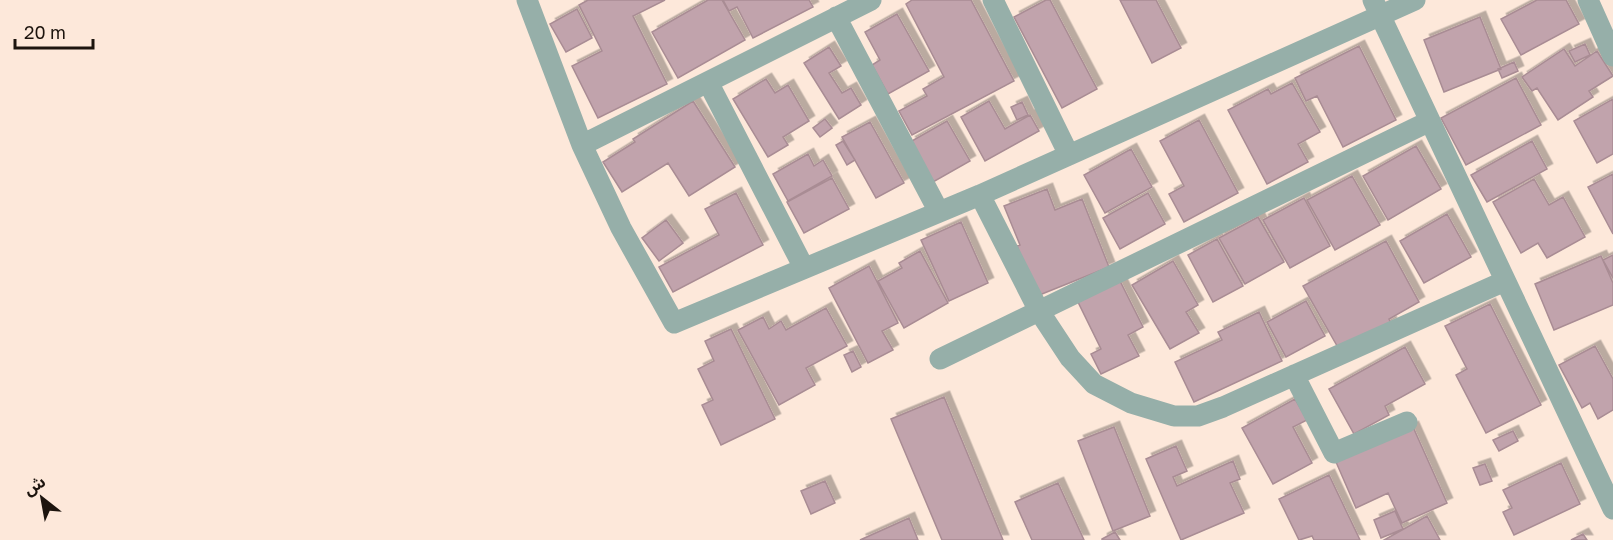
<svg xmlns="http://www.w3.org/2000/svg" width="1613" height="540" viewBox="0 0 1613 540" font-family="'Golos Text','Noto Sans Arabic',sans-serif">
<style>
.building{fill:#c1a3ac;stroke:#a98c94;stroke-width:1.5;filter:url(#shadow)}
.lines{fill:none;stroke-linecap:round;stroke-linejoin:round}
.street{stroke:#96afa9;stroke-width:21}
</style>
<defs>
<filter id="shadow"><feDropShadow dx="5.5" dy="-5.5" stdDeviation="0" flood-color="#0004"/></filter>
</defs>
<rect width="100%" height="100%" fill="#fde8da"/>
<path class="building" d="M588,0H665L633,16L667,84L598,118L572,66L602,51L579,5Z
M708,0H722L745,40L678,78L652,32Z
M723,0H809L813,7L753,38L737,7L729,11Z
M912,0H971L1014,81L912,135L899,111L927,96L923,89L944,77L906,4Z
M1046,0H1050L1097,89L1062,108L1014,17Z
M1120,0H1156L1181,48L1152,63Z
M1537,0H1566L1579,24L1521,55L1501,19Z
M577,9L592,38L566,52L550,24Z
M897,14L929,71L888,94L872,65L880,60L865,32Z
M1480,17L1501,69L1444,92L1424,40Z
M1585,44L1590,55L1575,62L1569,51Z
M1359,46L1396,120L1343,147L1317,96L1306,101L1295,78Z
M829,47L841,66L829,73L842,93L851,88L861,105L839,119L804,63Z
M1564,49L1575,66L1597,51L1613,76L1589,91L1593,97L1558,120L1537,88L1532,91L1522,77Z
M1514,62L1518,71L1502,78L1498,69Z
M1516,78L1541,125L1466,165L1441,118Z
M766,79L775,93L788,85L809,121L783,137L788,145L768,157L733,99Z
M1292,83L1320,132L1298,144L1308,162L1267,184L1228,110L1268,89L1271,94Z
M1613,99V154L1597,163L1574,121Z
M693,101L735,167L689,196L668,163L622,192L603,162L635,142L633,139Z
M989,101L1005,129L1030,115L1039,131L985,161L961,117Z
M1022,102L1028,115L1017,120L1011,107Z
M825,119L832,128L820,137L813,128Z
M1199,120L1238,193L1184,222L1169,194L1184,186L1160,141Z
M947,121L970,161L933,182L910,142Z
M870,122L904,183L876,198L842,137Z
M843,141L855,160L847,165L836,145Z
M1532,141L1547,169L1487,202L1471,175Z
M1416,146L1441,189L1388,220L1363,176Z
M1131,149L1152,187L1105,213L1084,175Z
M808,154L814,166L823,160L832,176L788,201L773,174Z
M1613,174V234L1588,187Z
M1352,176L1380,225L1335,250L1307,200Z
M832,178L849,209L804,233L787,202Z
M1534,179L1549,205L1563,197L1585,237L1547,258L1538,243L1521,253L1493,202Z
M1047,189L1055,210L1082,199L1109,267L1037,296L1017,246L1020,245L1004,206Z
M736,193L763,245L673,292L659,267L719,235L705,209Z
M1148,193L1165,224L1120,249L1103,218Z
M1304,198L1330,246L1290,268L1263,220Z
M1447,214L1471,257L1424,283L1400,241Z
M1258,217L1284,262L1245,284L1219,238Z
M666,220L683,243L659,261L642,238Z
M961,222L988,283L949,301L921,240Z
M1217,239L1243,286L1213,302L1188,255Z
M1386,241L1419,302L1389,319L1391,323L1340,351L1303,286Z
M920,251L948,303L904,328L878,281L902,268L899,263Z
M1613,255V278L1603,260Z
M1601,256L1613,283V305L1554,330L1535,284Z
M1173,261L1198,305L1186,312L1199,333L1170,349L1132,285Z
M869,266L898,323L882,331L893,350L868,363L829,288Z
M1119,279L1143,327L1128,335L1139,356L1101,374L1091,354L1101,349L1077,300Z
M1306,301L1325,336L1286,357L1267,322Z
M1490,304L1541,405L1486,433L1456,375L1467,369L1445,326Z
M826,308L847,346L806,368L815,385L779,405L738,330L763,317L769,329L781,321L786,330Z
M1259,312L1282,361L1194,402L1175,362L1222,340L1218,332Z
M731,329L775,419L721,445L702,405L713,400L698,369L714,361L705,341Z
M1595,346L1613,379V410L1598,419L1590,403L1582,408L1559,365Z
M1405,347L1425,384L1385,406L1389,415L1354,434L1329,389Z
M853,351L861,367L852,372L844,355Z
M944,397L1003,540H942L891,419Z
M1295,399L1307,420L1293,427L1312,463L1273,484L1242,428Z
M1114,427L1150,516L1113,531L1078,441Z
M1413,427L1447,503L1402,523L1388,493L1356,508L1336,462Z
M1513,431L1518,441L1499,451L1493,440Z
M1176,446L1187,471L1173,477L1177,486L1233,461L1240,479L1230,483L1244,513L1181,540L1146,459Z
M1561,463L1580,504L1514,535L1503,512L1512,508L1503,490Z
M1485,464L1492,481L1480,485L1473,468Z
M1329,475L1360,540H1314L1312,536L1299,540L1279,499Z
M825,481L835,503L811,514L801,491Z
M1058,483L1084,540H1032L1015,502Z
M1395,511L1403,529L1381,538L1374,520Z
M1427,516L1440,540H1384Z
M909,518L918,540H860Z
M1115,532L1120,540H1102V539Z
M1583,534L1587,540H1571Z"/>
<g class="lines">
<path class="street" d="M527,0L582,145L621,228L674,323L980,195L1415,0
M993,0L1069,155
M1373,0L1613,509
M1588,0L1613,56
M836,17L939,212
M708,82L804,268
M582,145L871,0
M980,195L1039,311L1070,358L1094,384L1131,403L1174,416H1198L1223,407L1505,281
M940,359L1430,121
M1294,375L1334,453L1407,422"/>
</g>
<g transform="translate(42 498) rotate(329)" stroke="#fde8da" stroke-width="4.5" paint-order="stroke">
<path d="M0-4.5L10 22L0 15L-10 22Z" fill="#1d140e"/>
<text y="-9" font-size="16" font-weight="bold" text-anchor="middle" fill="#1d140e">ش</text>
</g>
<path d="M15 39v9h78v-9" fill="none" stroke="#1d140e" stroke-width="3"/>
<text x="24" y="39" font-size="18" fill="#1d140e" stroke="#fde8da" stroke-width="4.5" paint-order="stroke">20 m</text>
</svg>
